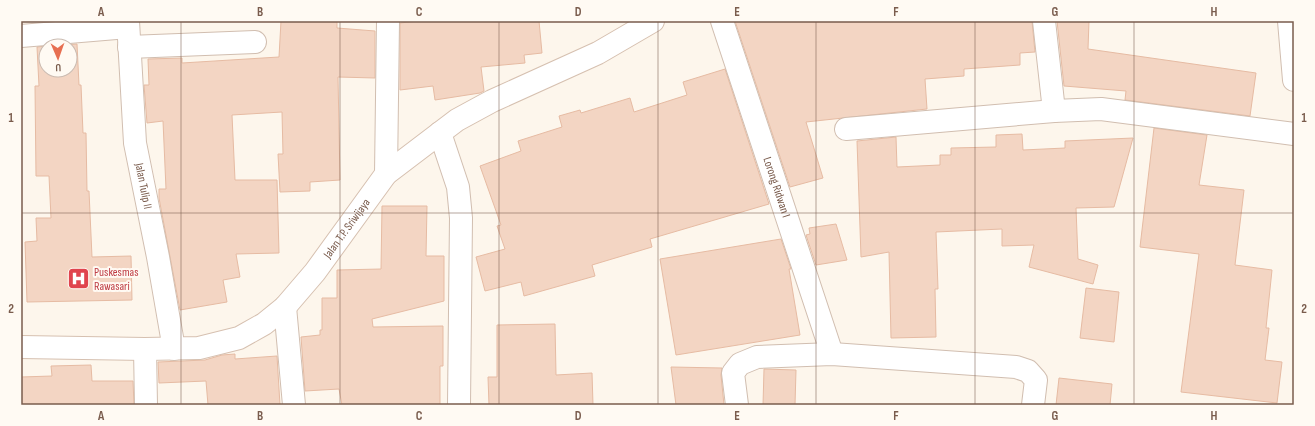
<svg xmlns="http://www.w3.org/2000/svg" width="1315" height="426" viewBox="0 0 1315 426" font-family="'Sofia Sans Condensed',sans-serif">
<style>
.building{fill:#f3d5c3;stroke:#e6bba3}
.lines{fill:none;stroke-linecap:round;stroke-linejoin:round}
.street-casing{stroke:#d1beb0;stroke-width:24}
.secondary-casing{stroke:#d6c0b0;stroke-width:24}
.street{stroke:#fff;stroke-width:22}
.secondary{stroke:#fff;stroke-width:22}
.grid{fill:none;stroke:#7a5c4d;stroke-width:1;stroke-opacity:0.55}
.labels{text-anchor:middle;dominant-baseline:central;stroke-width:4;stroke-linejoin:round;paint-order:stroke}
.street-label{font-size:12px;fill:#7a5c4d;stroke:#fffaf3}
.health-label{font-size:12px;fill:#be3a42;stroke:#fffaf3;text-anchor:start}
.neatline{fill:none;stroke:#7a5c4d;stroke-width:1.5}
.grid-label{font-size:13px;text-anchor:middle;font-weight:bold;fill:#7a5c4d}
</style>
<rect width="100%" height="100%" fill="#fdf6ec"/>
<path class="building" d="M281,21H337V28L375,31V78L338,77L340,180L310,182V191L280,192L278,154H283L282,112L232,115L235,180H277L279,253L236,254L240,277L223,280L227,302L180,310L159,198V189H166L163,121L147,123L144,85H149L148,59L182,58V63L279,57Z
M418,21H539L542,53L524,55L525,63L481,67L484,91L480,93L435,100L433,86L400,90V23Z
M735,21H1032L1035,52L1020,53V65L964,69V76L925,79L927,109L806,122L823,178L790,187Z
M1057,21H1089L1088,49L1256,73L1250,116L1125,100L1126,91L1064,86Z
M77,44L79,85H81L83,133H86L87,191H89L92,257L131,256L132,300L27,302L25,242L37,241L36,218H51L49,176H36L35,86H39L37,47L46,46V70H70V46H51Z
M725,69L769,204L650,239L652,247L592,265L595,276L524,296L521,282L485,291L476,257L505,249L497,226L501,225L480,166L521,151L518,141L562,127L559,116L580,110L581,113L630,98L634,112L687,95L683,82Z
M1154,128L1207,135L1199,185L1244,190L1235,265L1272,270L1266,328H1269L1265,360L1282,362L1277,403L1181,392L1199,254L1140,247Z
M1022,134L1023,150L1065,148V141L1133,138L1114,207L1076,208L1078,259L1098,265L1093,284L1029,267L1034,245L1002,246V229L936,232L938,289H935L936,337L891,338L889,252L861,257L857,141L896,137L897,167L940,165V155H951V148L996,147V135Z
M382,206H427L426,256H444V301L372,319L373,327L443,326V366H440V405H342L339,389L305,391L301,337L320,335V330H322V298H337V270L381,269Z
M836,224L847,260L816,265L806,235L810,234L809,228Z
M781,239L791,269H789L800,335L676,355L660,259Z
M1086,288L1119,292L1114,342L1080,338Z
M555,324L556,375L592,373L593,405H489L488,377H497V325Z
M235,354V359L277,356L280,405H208L206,381L159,383L158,362L205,360L222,355Z
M91,365L92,381H133L134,405H21V377L52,376L51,366Z
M671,367L722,368L721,375L724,405H676Z
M764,369L796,370L795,405H763Z
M1059,378L1112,384L1110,405H1056Z"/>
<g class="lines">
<defs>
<g id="street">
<path id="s1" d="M128,21L135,143L158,257L174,349"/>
<path id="s2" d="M722,21L832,354"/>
<path d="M1044,21L1054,111"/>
<path d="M1289,21L1294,80"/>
<path d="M21,36L128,27"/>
<path d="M129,47L255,42"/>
<path d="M846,129L1054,111L1101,109L1294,134"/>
<path d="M440,133L458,187L461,218L459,405"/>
<path d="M386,174L388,21"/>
<path d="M285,307L294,405"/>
<path d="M145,349L146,405"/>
<path d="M737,405L733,373L740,364L757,357L832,354L1016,367L1028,371L1036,380L1033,405"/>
</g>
<g id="secondary">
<path id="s3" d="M21,347L145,349L199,348L239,338L264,324L285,307L315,272L386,174L457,120L492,101L598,53L653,21"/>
</g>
</defs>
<use href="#street" class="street-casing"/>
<use href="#secondary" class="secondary-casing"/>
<use href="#street" class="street"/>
<use href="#secondary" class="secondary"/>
</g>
<path class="grid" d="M181,21V405M340,21V405M499,21V405M658,21V405M816,21V405M975,21V405M1134,21V405M21,213H1294"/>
<defs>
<symbol id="hospital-square" viewBox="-11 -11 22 22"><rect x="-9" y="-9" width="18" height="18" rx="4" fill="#e0444e" stroke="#fffaf3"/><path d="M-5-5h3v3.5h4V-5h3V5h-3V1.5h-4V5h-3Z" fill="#fff"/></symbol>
</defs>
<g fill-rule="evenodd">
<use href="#hospital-square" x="66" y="266" width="25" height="25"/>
</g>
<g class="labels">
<g class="street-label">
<text stroke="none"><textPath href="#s1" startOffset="166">Jalan Tulip II</textPath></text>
<text stroke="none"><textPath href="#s2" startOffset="175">Lorong Ridwan I</textPath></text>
<text stroke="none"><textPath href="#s3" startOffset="375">Jalan T.P. Sriwijaya</textPath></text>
</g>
<g class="health-label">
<text x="94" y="272">Puskesmas<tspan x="94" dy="14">Rawasari</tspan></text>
</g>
</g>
<rect width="1315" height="426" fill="none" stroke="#fffaf3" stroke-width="44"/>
<g transform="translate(58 58) rotate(178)"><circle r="19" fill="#fffaf3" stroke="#cabbb1"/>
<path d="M0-3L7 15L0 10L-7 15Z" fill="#e76f51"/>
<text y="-6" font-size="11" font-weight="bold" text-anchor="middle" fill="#7a5c4d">U</text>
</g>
<rect x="22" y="22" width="1271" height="382" class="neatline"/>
<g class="grid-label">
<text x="101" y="16">A</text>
<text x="260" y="16">B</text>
<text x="419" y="16">C</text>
<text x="578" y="16">D</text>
<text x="737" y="16">E</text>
<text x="896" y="16">F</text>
<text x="1055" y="16">G</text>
<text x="1214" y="16">H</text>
<text x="11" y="122">1</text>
<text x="1304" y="122">1</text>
<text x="11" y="313">2</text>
<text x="1304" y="313">2</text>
<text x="101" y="420">A</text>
<text x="260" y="420">B</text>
<text x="419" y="420">C</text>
<text x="578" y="420">D</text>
<text x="737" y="420">E</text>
<text x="896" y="420">F</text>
<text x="1055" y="420">G</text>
<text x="1214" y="420">H</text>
</g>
</svg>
